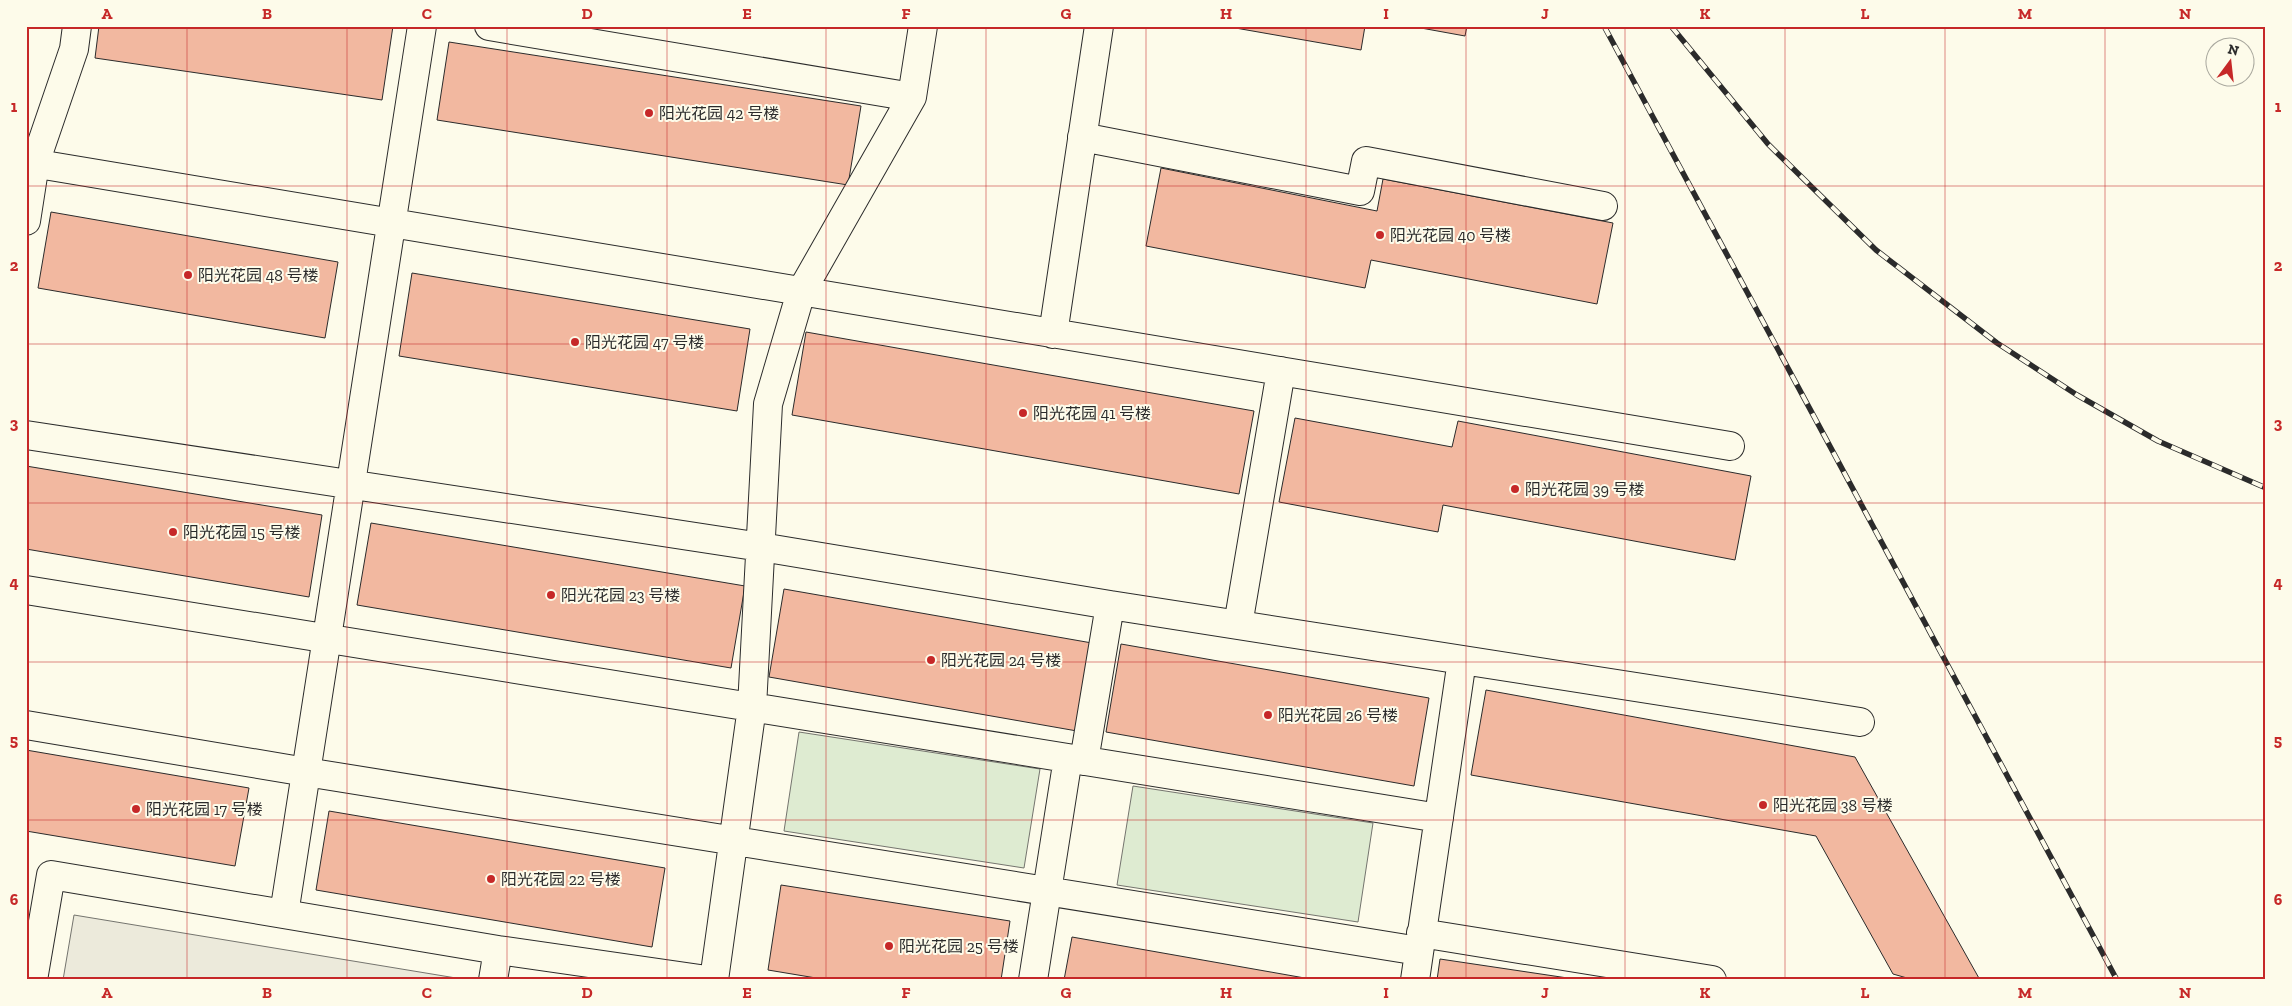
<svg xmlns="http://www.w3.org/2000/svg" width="2292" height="1006" viewBox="0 0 2292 1006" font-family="'Zilla Slab','Noto Sans SC',serif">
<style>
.green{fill:#deebd1;stroke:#74746e}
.parking{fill:#eceadb;stroke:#74746e}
.building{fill:#f2b8a0;stroke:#2b2b2b}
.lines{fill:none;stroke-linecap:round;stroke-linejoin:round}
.street-casing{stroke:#2b2b2b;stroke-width:30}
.street{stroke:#fdfbea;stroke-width:28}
.rail-casing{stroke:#2b2b2b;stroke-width:5.5}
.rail{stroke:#fdfbea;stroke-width:4;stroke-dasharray:11;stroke-linecap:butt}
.grid{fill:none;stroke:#c62828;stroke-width:1;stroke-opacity:0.55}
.poi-dot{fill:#c62828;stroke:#fdfbea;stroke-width:2}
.labels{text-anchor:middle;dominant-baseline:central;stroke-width:4;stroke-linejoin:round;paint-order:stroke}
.poi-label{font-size:16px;fill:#2b2b2b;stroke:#fdfbea;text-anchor:start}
.neatline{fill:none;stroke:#c62828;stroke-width:2}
.grid-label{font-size:16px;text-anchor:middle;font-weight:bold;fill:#c62828}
</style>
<rect width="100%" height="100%" fill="#fdfbea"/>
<path class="green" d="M799,732L1040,769L1024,868L784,831Z
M1133,786L1373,823L1358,922L1117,885Z"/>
<path class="parking" d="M74,915L456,978L455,980H63Z"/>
<path class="building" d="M99,26H393L382,100L95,58Z
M1224,26H1365L1361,50Z
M1410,26H1467L1465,36Z
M449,42L861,106L848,185L437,120Z
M1161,168L1377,211L1383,179L1613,223L1597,304L1371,260L1365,288L1146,246Z
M51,212L338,262L325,338L38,288Z
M412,273L750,329L737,411L399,356Z
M806,332L1254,411L1239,494L792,415Z
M1295,418L1452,447L1458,421L1751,476L1735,560L1443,505L1438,532L1279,502Z
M26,466L322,515L309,597L26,549Z
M371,523L745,586L731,668L357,605Z
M784,589L1092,643L1077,731L769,677Z
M1121,644L1429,698L1414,786L1106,732Z
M1486,690L1855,757L1980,980H1914L1893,974L1816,836L1471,775Z
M26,750L249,788L235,866L26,831Z
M329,811L665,868L652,947L316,890Z
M781,885L1010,921L1001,980H828L768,970Z
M1072,937L1316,980H1064Z
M1440,959L1581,980H1437Z"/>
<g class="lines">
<defs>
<path id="street" d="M489,26L912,97
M1082,137L1360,191L1366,161L1603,206
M26,162L1730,446
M26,221L35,163L74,49L77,26
M1053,334L1099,26
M26,435L761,547L1110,605L1860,722
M26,590L1439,818
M1238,625L1281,371
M26,725L306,772L1419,951
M1084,761L1110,605
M284,914L422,26
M1421,933L1712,980
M498,950L707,980
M33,980L51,875L498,950L493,980
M714,980L752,707L768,404L801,292L912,97L923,26
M1033,980L1068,758
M1415,980L1462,660"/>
</defs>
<use href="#street" class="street-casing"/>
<use href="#street" class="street"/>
<defs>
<path id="rail" d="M1604,26L2117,980
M1671,26L1768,144L1876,250L1997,343L2077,395L2158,441L2266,488"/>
</defs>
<use href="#rail" class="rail-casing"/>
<use href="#rail" class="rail"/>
</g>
<path class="grid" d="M187,26V980M347,26V980M507,26V980M667,26V980M826,26V980M986,26V980M1146,26V980M1306,26V980M1466,26V980M1625,26V980M1785,26V980M1945,26V980M2105,26V980M26,186H2266M26,344H2266M26,503H2266M26,662H2266M26,820H2266"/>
<g class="poi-dot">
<circle cx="649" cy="113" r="5"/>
<circle cx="1380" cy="235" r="5"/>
<circle cx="188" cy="275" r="5"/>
<circle cx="575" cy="342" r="5"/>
<circle cx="1023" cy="413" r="5"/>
<circle cx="1515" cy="489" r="5"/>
<circle cx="173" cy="532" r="5"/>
<circle cx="551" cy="595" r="5"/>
<circle cx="931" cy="660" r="5"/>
<circle cx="1268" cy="715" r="5"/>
<circle cx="1763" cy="805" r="5"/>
<circle cx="136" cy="809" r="5"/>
<circle cx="491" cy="879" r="5"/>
<circle cx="889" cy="946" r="5"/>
</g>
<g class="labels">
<g class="poi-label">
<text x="659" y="113">阳光花园 42 号楼</text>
<text x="1390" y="235">阳光花园 40 号楼</text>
<text x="198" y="275">阳光花园 48 号楼</text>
<text x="585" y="342">阳光花园 47 号楼</text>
<text x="1033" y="413">阳光花园 41 号楼</text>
<text x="1525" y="489">阳光花园 39 号楼</text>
<text x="183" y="532">阳光花园 15 号楼</text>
<text x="561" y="595">阳光花园 23 号楼</text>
<text x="941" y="660">阳光花园 24 号楼</text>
<text x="1278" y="715">阳光花园 26 号楼</text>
<text x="1773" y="805">阳光花园 38 号楼</text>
<text x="146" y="809">阳光花园 17 号楼</text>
<text x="501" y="879">阳光花园 22 号楼</text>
<text x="899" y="946">阳光花园 25 号楼</text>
</g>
</g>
<rect width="2292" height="1006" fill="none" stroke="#fdfbea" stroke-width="55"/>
<g transform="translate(2230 62) rotate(15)"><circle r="24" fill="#fdfbea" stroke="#a9a89e"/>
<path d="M0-4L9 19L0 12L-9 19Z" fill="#c62828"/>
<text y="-8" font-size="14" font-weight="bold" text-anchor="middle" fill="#2b2b2b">N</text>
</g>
<rect x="28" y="28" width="2236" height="950" class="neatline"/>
<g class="grid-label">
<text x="107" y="19">A</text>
<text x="267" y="19">B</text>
<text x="427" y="19">C</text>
<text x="587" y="19">D</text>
<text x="747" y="19">E</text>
<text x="906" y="19">F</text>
<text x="1066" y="19">G</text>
<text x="1226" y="19">H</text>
<text x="1386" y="19">I</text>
<text x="1545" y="19">J</text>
<text x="1705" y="19">K</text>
<text x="1865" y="19">L</text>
<text x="2025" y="19">M</text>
<text x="2185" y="19">N</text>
<text x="14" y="112">1</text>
<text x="2278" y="112">1</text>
<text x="14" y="271">2</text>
<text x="2278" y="271">2</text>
<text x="14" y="429">3</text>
<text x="2278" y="429">3</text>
<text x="14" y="588">4</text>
<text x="2278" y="588">4</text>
<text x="14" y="746">5</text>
<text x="2278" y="746">5</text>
<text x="14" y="905">6</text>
<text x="2278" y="905">6</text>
<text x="107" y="998">A</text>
<text x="267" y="998">B</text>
<text x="427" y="998">C</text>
<text x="587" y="998">D</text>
<text x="747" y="998">E</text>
<text x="906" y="998">F</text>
<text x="1066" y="998">G</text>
<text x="1226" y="998">H</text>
<text x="1386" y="998">I</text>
<text x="1545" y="998">J</text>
<text x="1705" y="998">K</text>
<text x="1865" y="998">L</text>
<text x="2025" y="998">M</text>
<text x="2185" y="998">N</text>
</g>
</svg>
